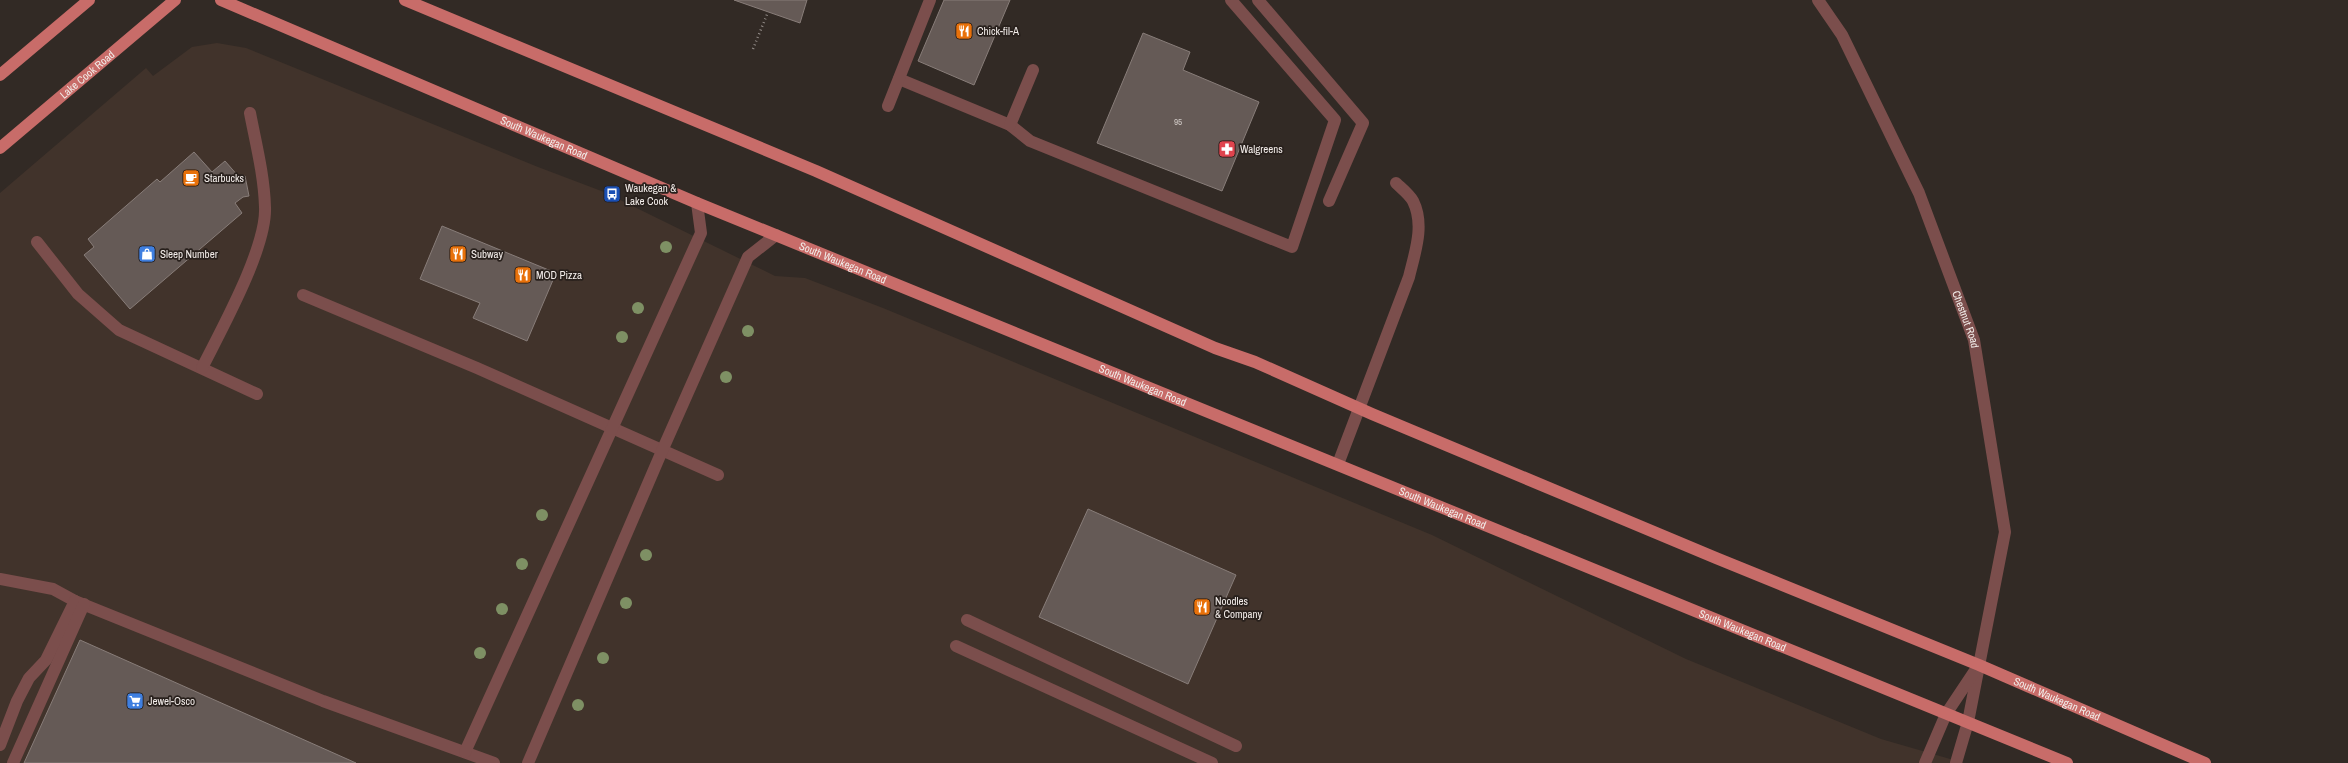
<svg xmlns="http://www.w3.org/2000/svg" width="2348" height="763" viewBox="0 0 2348 763" font-family="'Archivo Narrow',sans-serif">
<style>
.built{fill:#41332b}
.building{fill:#655a56;stroke:#887d79}
.lines{fill:none;stroke-linecap:round;stroke-linejoin:round}
.path{stroke:#928b87;stroke-width:2.5;stroke-dasharray:1 3;stroke-linecap:butt}
.minor{stroke:#7b4e4c;stroke-width:12}
.major{stroke:#c86c69;stroke-width:12}
.tree{fill:#7e9064}
.labels{text-anchor:middle;dominant-baseline:central;stroke-width:3.5;stroke-linejoin:round;paint-order:stroke}
.number-label{font-size:9px;fill:#cfc8c4}
.poi-label{font-size:11px;fill:#f2ece9;stroke:#28201c;text-anchor:start}
.street-label{font-size:11px;fill:#f2ece9;stroke:#28201c}
</style>
<rect width="100%" height="100%" fill="#322a25"/>
<path class="built" d="M217,43L246,48L538,167L604,192L775,276L805,278L883,308L1432,535L1686,659L1881,739L1964,763H0V193L146,68L153,76L192,47Z"/>
<path class="building" d="M734,0H807L800,23Z
M944,0H1010L974,85L918,61Z
M1143,33L1190,52L1183,70L1259,102L1222,191L1097,143Z
M194,152L212,172L225,161L239,177L245,176L249,196L243,197L235,203L242,213L130,309L84,255L94,247L88,239L157,179L160,182Z
M442,226L556,273L527,341L473,318L480,303L420,279Z
M1088,509L1236,575L1188,684L1039,617Z
M80,640L356,763H24Z"/>
<g class="lines">
<path class="path" d="M753,49L768,12"/>
<g class="minor">
<path d="M1258,0L1363,123L1329,201"/>
<path id="s1" d="M1818,0L1842,35L1919,193L1974,340L2005,532L1968,722L1956,763"/>
<path d="M899,79L1010,125L1030,141L1292,247L1335,120L1231,0"/>
<path d="M888,106L930,0"/>
<path d="M1010,125L1033,70"/>
<path d="M37,242L78,294L119,330L257,394"/>
<path d="M303,295L477,368L718,475"/>
<path d="M202,368C221,330 267,248 265,207C264,175 256,144 250,113"/>
<path d="M1338,464L1409,277C1415,252 1425,225 1413,201C1409,194 1401,188 1396,183"/>
<path d="M0,579L53,589L75,601L323,701L494,763"/>
<path d="M967,620L1236,746"/>
<path d="M956,646L1212,763"/>
<path d="M0,745L17,701L29,678L46,660L75,601"/>
<path d="M465,752L701,233L697,203"/>
<path d="M13,763L84,604"/>
<path d="M528,763L662,451L748,257L776,235"/>
<path d="M1925,763L1946,714L1976,669"/>
</g>
<g class="major">
<path id="s2" d="M221,0L697,203L2067,763"/>
<path id="s3" d="M405,0L816,171L1215,348L1255,362L1372,414L1716,558L1979,665L2205,763"/>
<path d="M0,75L89,0"/>
<path id="s4" d="M0,148L175,0"/>
</g>
</g>
<g class="tree">
<circle cx="666" cy="247" r="6"/>
<circle cx="638" cy="308" r="6"/>
<circle cx="748" cy="331" r="6"/>
<circle cx="622" cy="337" r="6"/>
<circle cx="726" cy="377" r="6"/>
<circle cx="542" cy="515" r="6"/>
<circle cx="646" cy="555" r="6"/>
<circle cx="522" cy="564" r="6"/>
<circle cx="626" cy="603" r="6"/>
<circle cx="502" cy="609" r="6"/>
<circle cx="480" cy="653" r="6"/>
<circle cx="603" cy="658" r="6"/>
<circle cx="578" cy="705" r="6"/>
</g>
<defs>
<symbol id="restaurant-square" viewBox="-11 -11 22 22"><rect x="-9" y="-9" width="18" height="18" rx="4" fill="#e8710a" stroke="#28201c"/><path d="M-5-6h1v4h1v-4h1v4h1v-4h1v5L-1.5 .5V6h-2V.5L-5-1ZM5-6V6H3V1.5H1.5Q1.5-4 5-6Z" fill="#fff"/></symbol>
<symbol id="pharmacy-square" viewBox="-11 -11 22 22"><rect x="-9" y="-9" width="18" height="18" rx="4" fill="#e0444e" stroke="#28201c"/><path d="M-2-6h4v4h4v4h-4v4h-4v-4h-4v-4h4Z" fill="#fff"/></symbol>
<symbol id="cafe-square" viewBox="-11 -11 22 22"><rect x="-9" y="-9" width="18" height="18" rx="4" fill="#e8710a" stroke="#28201c"/><path d="M-5.5-4.5H6V0H3Q3 3.5 0 3.5H-2.5Q-5.5 3.5-5.5 0ZM3-3.2v2h1.7v-2ZM-6 4.5H4V6H-6Z" fill="#fff"/></symbol>
<symbol id="bus-square" viewBox="-11 -11 22 22"><rect x="-9" y="-9" width="18" height="18" rx="4" fill="#1a4fb4" stroke="#28201c"/><path d="M-5-6H5V4H4V6H2V4H-2V6H-4V4H-5ZM-3.5-4V0h7V-4ZM-3.5 1.2v1.5H-2V1.2ZM2 1.2v1.5H3.5V1.2Z" fill="#fff"/></symbol>
<symbol id="shop-square" viewBox="-11 -11 22 22"><rect x="-9" y="-9" width="18" height="18" rx="4" fill="#3f7fe0" stroke="#28201c"/><path d="M-5-2.5h2.3a2.7 3.5 0 0 1 5.4 0H5L5.5 6h-11ZM-1.5-2.5h3a1.5 2.3 0 0 0-3 0Z" fill="#fff"/></symbol>
<symbol id="supermarket-square" viewBox="-11 -11 22 22"><rect x="-9" y="-9" width="18" height="18" rx="4" fill="#3f7fe0" stroke="#28201c"/><path d="M-6-5.5h2.5l.6 2H6L4.5 2H-2.5L-4.4-4H-6ZM-1.5 3.2a1.3 1.3 0 1 0 .1 0ZM3 3.2a1.3 1.3 0 1 0 .1 0Z" fill="#fff"/></symbol>
</defs>
<g fill-rule="evenodd">
<use href="#restaurant-square" x="954" y="21" width="20" height="20"/>
<use href="#pharmacy-square" x="1217" y="139" width="20" height="20"/>
<use href="#cafe-square" x="181" y="168" width="20" height="20"/>
<use href="#bus-square" x="602" y="184" width="20" height="20"/>
<use href="#shop-square" x="137" y="244" width="20" height="20"/>
<use href="#restaurant-square" x="448" y="244" width="20" height="20"/>
<use href="#restaurant-square" x="513" y="265" width="20" height="20"/>
<use href="#restaurant-square" x="1192" y="597" width="20" height="20"/>
<use href="#supermarket-square" x="125" y="691" width="20" height="20"/>
</g>
<g class="labels">
<g class="number-label">
<text x="1178" y="122">95</text>
</g>
<g class="poi-label">
<text x="977" y="31">Chick-fil-A</text>
<text x="1240" y="149">Walgreens</text>
<text x="204" y="178">Starbucks</text>
<text x="625" y="188">Waukegan &amp;<tspan x="625" dy="13">Lake Cook</tspan></text>
<text x="160" y="254">Sleep Number</text>
<text x="471" y="254">Subway</text>
<text x="536" y="275">MOD Pizza</text>
<text x="1215" y="601">Noodles<tspan x="1215" dy="13">&amp; Company</tspan></text>
<text x="148" y="701">Jewel-Osco</text>
</g>
<g class="street-label">
<text stroke="none"><textPath href="#s4" startOffset="114">Lake Cook Road</textPath></text>
<text stroke="none"><textPath href="#s2" startOffset="351">South Waukegan Road</textPath></text>
<text stroke="none"><textPath href="#s2" startOffset="675">South Waukegan Road</textPath></text>
<text stroke="none"><textPath href="#s1" startOffset="353">Chestnut Road</textPath></text>
<text stroke="none"><textPath href="#s2" startOffset="999">South Waukegan Road</textPath></text>
<text stroke="none"><textPath href="#s2" startOffset="1323">South Waukegan Road</textPath></text>
<text stroke="none"><textPath href="#s2" startOffset="1647">South Waukegan Road</textPath></text>
<text stroke="none"><textPath href="#s3" startOffset="1794">South Waukegan Road</textPath></text>
</g>
</g>
</svg>
